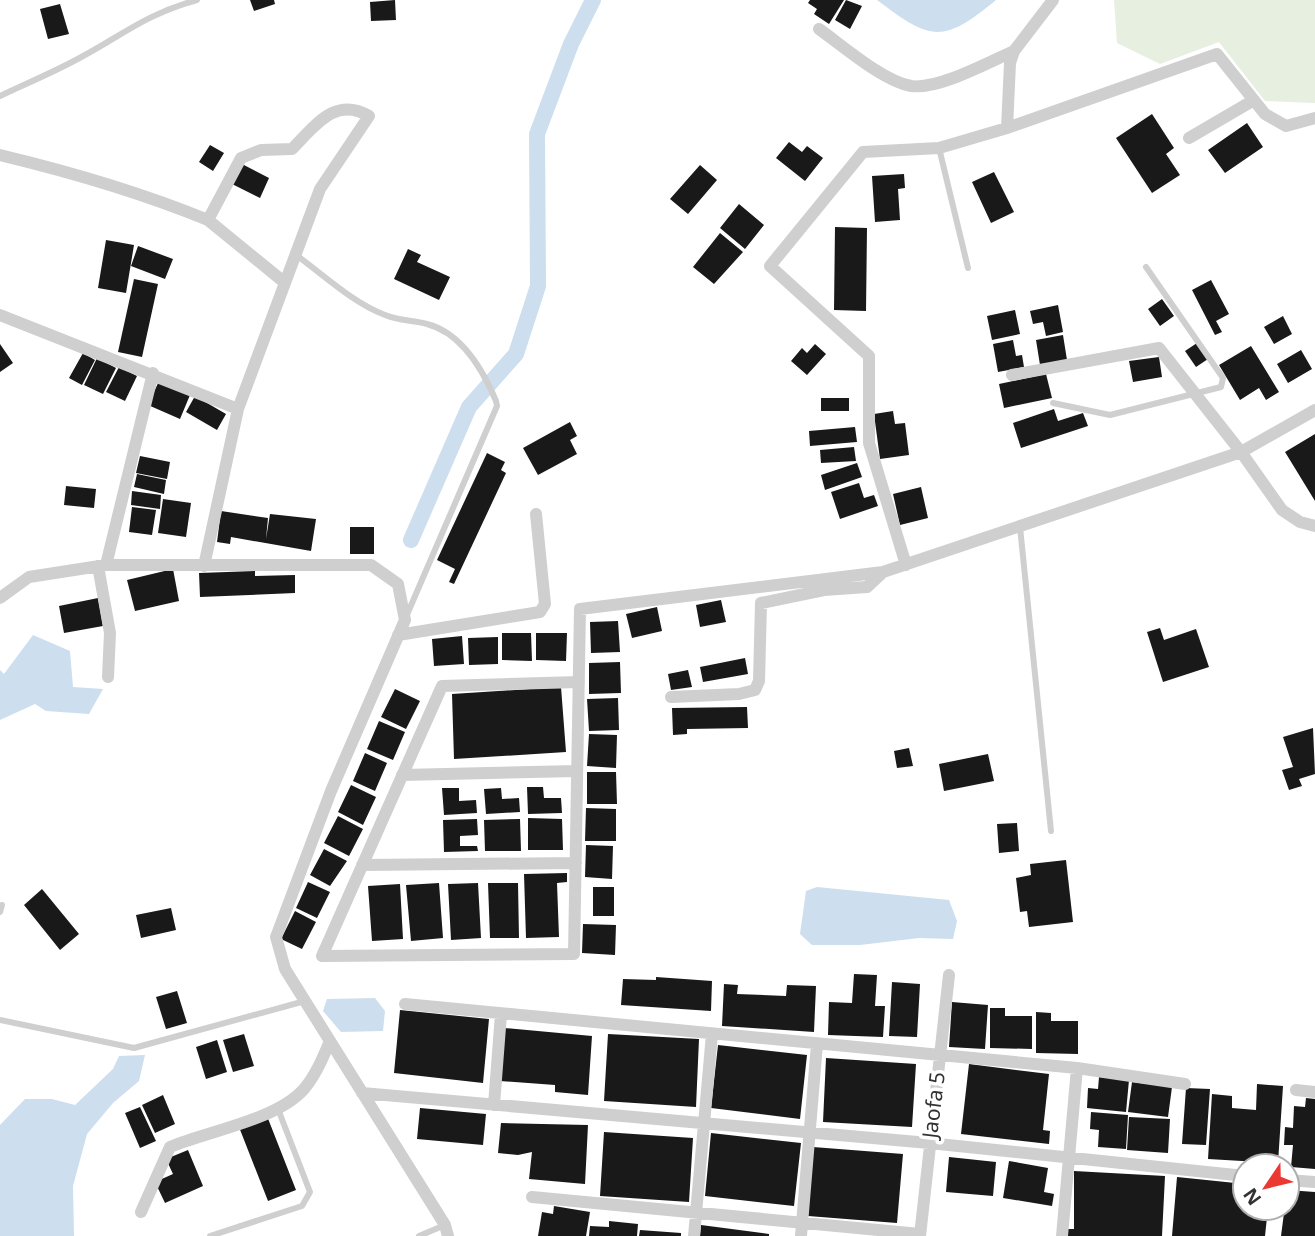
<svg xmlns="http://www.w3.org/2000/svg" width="1315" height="1236" viewBox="0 0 1315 1236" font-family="'Noto Sans',sans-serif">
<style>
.green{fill:#e7efe0}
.water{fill:#cddeee}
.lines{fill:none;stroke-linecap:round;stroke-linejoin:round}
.canal{stroke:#cddeee;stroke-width:16}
.building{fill:#191919}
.lane{stroke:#cfcfcf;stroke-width:6}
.street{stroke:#cfcfcf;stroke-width:12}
.labels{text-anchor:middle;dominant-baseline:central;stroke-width:7;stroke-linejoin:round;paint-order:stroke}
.street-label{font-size:21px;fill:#323232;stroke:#fff}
</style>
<rect width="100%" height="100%" fill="#fff"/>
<path class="green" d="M1114,0H1315V103L1265,101L1219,42L1160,64L1117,43Z"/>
<path class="water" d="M877,0H996C943,44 931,41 877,0Z
M33,635L70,651L73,687L103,689L89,714L46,711L35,704L0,720V670L4,674Z
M817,887L949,900L957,921L953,939L919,938L860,945H812L800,934L806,891Z
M375,998L385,1011L383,1031L341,1032L323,1011L327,999Z
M145,1055L139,1081L113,1103L87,1134L73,1186L74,1236H0V1125L25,1099H52L75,1105L113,1069L119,1056Z"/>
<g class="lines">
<path class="canal" d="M411,540L469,407L516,354L538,286L537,134L571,44L593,0"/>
</g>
<path class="building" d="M250,0H274L275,4L254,11Z
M395,0L396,20L371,21L370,2Z
M810,0H844L829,24L814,14L817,9L808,3Z
M846,0L862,6L850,29L835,20Z
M60,4L69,34L48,39L40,9Z
M1152,114L1174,148L1166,154L1180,175L1152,193L1116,138Z
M1247,123L1263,147L1225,173L1208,150Z
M789,142L802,152L807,146L823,158L805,181L776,158Z
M210,145L224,153L213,171L199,162Z
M242,164L269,178L260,198L232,184Z
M700,165L717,180L688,214L670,199Z
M994,172L1014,212L991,223L972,182Z
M904,174L905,188L898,189L900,220L875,222L872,176Z
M739,204L764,225L745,249L720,228Z
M835,227L867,228L866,311L834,310Z
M720,233L743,252L714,284L693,267Z
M106,240L134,245L126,293L98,288Z
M138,246L173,259L165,279L131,266Z
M408,249L421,255L417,262L450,277L439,300L394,279Z
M134,279L158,284L142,357L118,352Z
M1211,280L1229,314L1216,321L1222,332L1215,335L1192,290Z
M1162,299L1174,316L1160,326L1148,309Z
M1058,305L1063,332L1046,336L1043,322L1033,324L1030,311Z
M1015,310L1020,334L992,340L987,316Z
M1283,316L1292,334L1274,344L1264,327Z
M1063,335L1067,360L1040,365L1036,340Z
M1013,340L1016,356L1022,355L1024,367L998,372L993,344Z
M1197,343L1208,359L1196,367L1185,351Z
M0,344L13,363L0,372Z
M815,344L826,354L807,375L791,361L802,348L807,353Z
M1251,346L1279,392L1266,400L1259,388L1240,400L1219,365Z
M1301,350L1312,369L1288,383L1277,364Z
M83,353L95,360L82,385L69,378Z
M1159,357L1162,377L1133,382L1129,361Z
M97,358L116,368L103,394L84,385Z
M119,367L137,376L125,401L106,392Z
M1046,374L1052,398L1004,408L999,384Z
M159,381L190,395L180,419L148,405Z
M195,396L226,414L217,430L186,412Z
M821,398H849V411H821Z
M1054,409L1058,421L1083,413L1088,426L1021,448L1013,423Z
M893,411L895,424L905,423L909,455L880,459L874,414Z
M570,422L577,436L570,440L577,454L538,475L523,448Z
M855,427L857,442L810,446L809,431Z
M1315,434V501L1285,452Z
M854,447L856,461L821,463L820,450Z
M487,453L505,462L501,470L506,473L454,584L449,582L455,569L437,560Z
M140,456L170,462L167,479L136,473Z
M857,463L862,477L825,490L821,475Z
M137,474L166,480L164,494L134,487Z
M859,483L864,498L874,495L878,506L840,519L831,492Z
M66,486L96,489L94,508L64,505Z
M921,487L928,518L900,525L893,494Z
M132,491L161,495L160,509L131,505Z
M163,499L191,503L186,537L158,533Z
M132,507L156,510L152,535L129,532Z
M221,511L268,518L266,539L270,514L316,519L311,551L231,537L230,544L217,542Z
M350,527H374V554H350Z
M173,569L179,601L135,611L127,580Z
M255,571V576L295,575V593L200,597L199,573Z
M98,598L103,626L64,633L59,606Z
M721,600L726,622L700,627L696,605Z
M657,607L662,631L632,638L626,614Z
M618,621L620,652L591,653L590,622Z
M1160,628L1164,640L1196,629L1209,667L1163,682L1147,632Z
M502,633H531L532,661L502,660Z
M536,633H567L566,661L536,660Z
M462,636L464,664L434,666L432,639Z
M498,637V664L469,665L468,638Z
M745,658L748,674L703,682L700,667Z
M620,662L621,693L589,694V663Z
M688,670L692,687L671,690L668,674Z
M561,687L566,752L454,759L452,694Z
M395,689L420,701L406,729L381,717Z
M618,698L619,730L589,731L587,699Z
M747,707L748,728L687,729V734L673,735L672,708Z
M379,721L405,732L393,760L367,749Z
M1313,728L1315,774L1299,779L1302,786L1289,790L1282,770L1293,767L1283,737Z
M589,734L617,735L616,768L587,766Z
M909,748L913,766L897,768L894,751Z
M365,753L387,763L375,791L353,781Z
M988,754L994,781L944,791L939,764Z
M587,772H616L617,804H587Z
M351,785L376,797L363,825L338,812Z
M527,787H543L544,798H561L562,813L528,814Z
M442,788H459V801L476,800L477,813L444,815Z
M501,788L502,799L519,798L520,812L486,814L484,789Z
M586,808L616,809V841H585Z
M338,816L363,829L349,856L324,843Z
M528,818L562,819L563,850H528Z
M477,819L478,835L460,836V846H477L478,851L444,852L443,820Z
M520,819L521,851H485L484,820Z
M1017,823L1019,851L999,853L997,824Z
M586,845L613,846L612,879L585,877Z
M324,849L347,861L330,886L310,875Z
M1066,860L1073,922L1029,927L1027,911L1020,912L1016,878L1031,875L1030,864Z
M567,873V882L557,883L559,937L526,938L524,874Z
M308,882L330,892L317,918L296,908Z
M439,883L443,938L411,941L406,885Z
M478,883L481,938L451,940L448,884Z
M488,883H518L519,938H490Z
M400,884L403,939L372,941L368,886Z
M593,887H614V916H593Z
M42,889L79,934L60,950L24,905Z
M171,908L176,930L141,938L136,915Z
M295,911L316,922L302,949L281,939Z
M583,924L616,925L615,955L582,953Z
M854,974L877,975L875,1006H885L883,1037L828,1035L829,1002L852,1003Z
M656,977L712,981L711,1011L621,1005L623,979L656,980Z
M892,982L920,984L917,1037L889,1036Z
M724,984L738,985L737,994L786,996L787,985L816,986L814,1032L722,1026Z
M177,991L187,1023L166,1029L156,997Z
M952,1002L988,1005L985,1049L949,1047Z
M990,1008H1005V1016H1032V1049L990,1048Z
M400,1010L489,1019L483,1083L394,1073Z
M1036,1012L1051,1013V1021H1078V1054L1036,1053Z
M504,1028L592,1036L588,1095L555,1092V1085L500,1081Z
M244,1034L254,1066L233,1072L223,1040Z
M608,1034L699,1039L696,1107L604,1101Z
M217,1040L227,1072L206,1079L196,1047Z
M718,1045L807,1055L800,1119L711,1108Z
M826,1058L916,1064L912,1127L823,1122Z
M969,1064L1049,1074L1043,1130L1050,1131L1049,1144L961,1134Z
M1099,1077L1129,1080L1126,1112L1087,1108L1088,1088L1098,1089Z
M1132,1082L1172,1087L1168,1117L1128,1112Z
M1257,1084L1283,1086L1278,1163L1208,1159L1212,1094L1232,1096V1108L1256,1110Z
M1186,1088L1210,1089L1206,1145L1182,1144Z
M163,1095L175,1124L155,1133L142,1105Z
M1306,1098L1315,1099V1169L1291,1167L1293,1145H1284L1285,1127L1293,1128L1294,1106L1305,1107Z
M140,1107L156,1141L140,1148L125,1113Z
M420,1108L486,1114L483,1145L417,1139Z
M1091,1112L1128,1115L1126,1149L1098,1147L1099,1130L1090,1129Z
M267,1116L296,1190L268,1201L239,1127Z
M1129,1117L1170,1119L1168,1153L1127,1150Z
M501,1123L588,1125L585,1184L529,1179L532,1152L518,1155L498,1153Z
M604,1132L693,1138L689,1202L600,1196Z
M711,1133L801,1143L794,1206L705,1196Z
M813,1147L903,1154L897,1223L808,1216Z
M188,1150L203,1186L165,1203L155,1182L173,1174L166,1159Z
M949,1157L996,1162L993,1196L946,1192Z
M1009,1161L1048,1168L1044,1192L1054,1194L1052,1206L1003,1198Z
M1074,1171L1165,1176L1162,1236H1067V1229H1074Z
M1177,1177L1245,1184V1208H1268L1265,1236H1172Z
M1287,1190L1315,1192V1236H1281Z
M554,1206L590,1212L586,1236H538L542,1212L553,1214Z
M609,1221L638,1224L637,1236H589L590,1226L609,1227Z
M701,1225L769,1234V1236H700Z
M640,1230L681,1233V1236H639Z"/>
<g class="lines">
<path class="lane" d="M0,96C23,85 47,75 70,63C118,39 142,15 197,0
M939,148L968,268
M296,255C324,275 353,303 385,315C399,321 413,320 427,324C462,333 483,370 496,401L497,406L406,617
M1053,403L1110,415L1221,387L1223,378L1146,267
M1020,527L1051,831
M0,912L2,905
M0,1020L134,1048L305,1001
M210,1236L302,1206L310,1192L278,1109
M419,1236L445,1225"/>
<path class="street" d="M819,29C843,46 883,81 911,86C938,90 989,62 1014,51
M1007,128L1010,63L1014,51L1053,0
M1189,138L1254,100
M0,155C71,172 140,192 208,220
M0,315L238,409
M1012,375L1159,348L1241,452L1282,510L1300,522L1315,526
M106,565L153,373
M906,565L869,443V356L770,266L863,152L939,148L1007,128L1217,54L1265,114L1286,126L1315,118
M98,566L110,633L108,677
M204,566L238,409L320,189L369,116C335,96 315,126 292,149L261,150L241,158L208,220L284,282
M0,598L29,577L106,565H371L398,584L405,620L331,791L276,937L285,969L445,1225L448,1236
M398,635L540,612L545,604L536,514
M579,682L442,686L322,956L574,954L580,609L883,572L1241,452L1315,410
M671,697L739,694L755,690L759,681L761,603L824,590L867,587L883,572
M402,775L577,771
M362,865L576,863
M405,1004L1077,1068L1185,1084
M1296,1090L1315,1092
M362,1093L929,1143L1245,1176
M494,1105L501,1014
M1287,1180L1315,1182
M532,1197L920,1234
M141,1212L170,1147C208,1131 277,1120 304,1089C316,1075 323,1057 330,1041
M694,1236L712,1034
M801,1236L817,1044
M920,1236L949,975
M1062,1236L1077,1068"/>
</g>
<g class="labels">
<g class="street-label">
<text transform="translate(933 1105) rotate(-83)">Jaofa 5</text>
</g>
</g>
<g transform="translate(1266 1187) rotate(235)"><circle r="33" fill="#ffffff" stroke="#adadad" stroke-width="2"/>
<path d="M0-5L12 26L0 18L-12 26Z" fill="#eb3832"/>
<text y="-10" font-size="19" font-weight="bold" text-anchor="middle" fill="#323232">N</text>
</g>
</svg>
